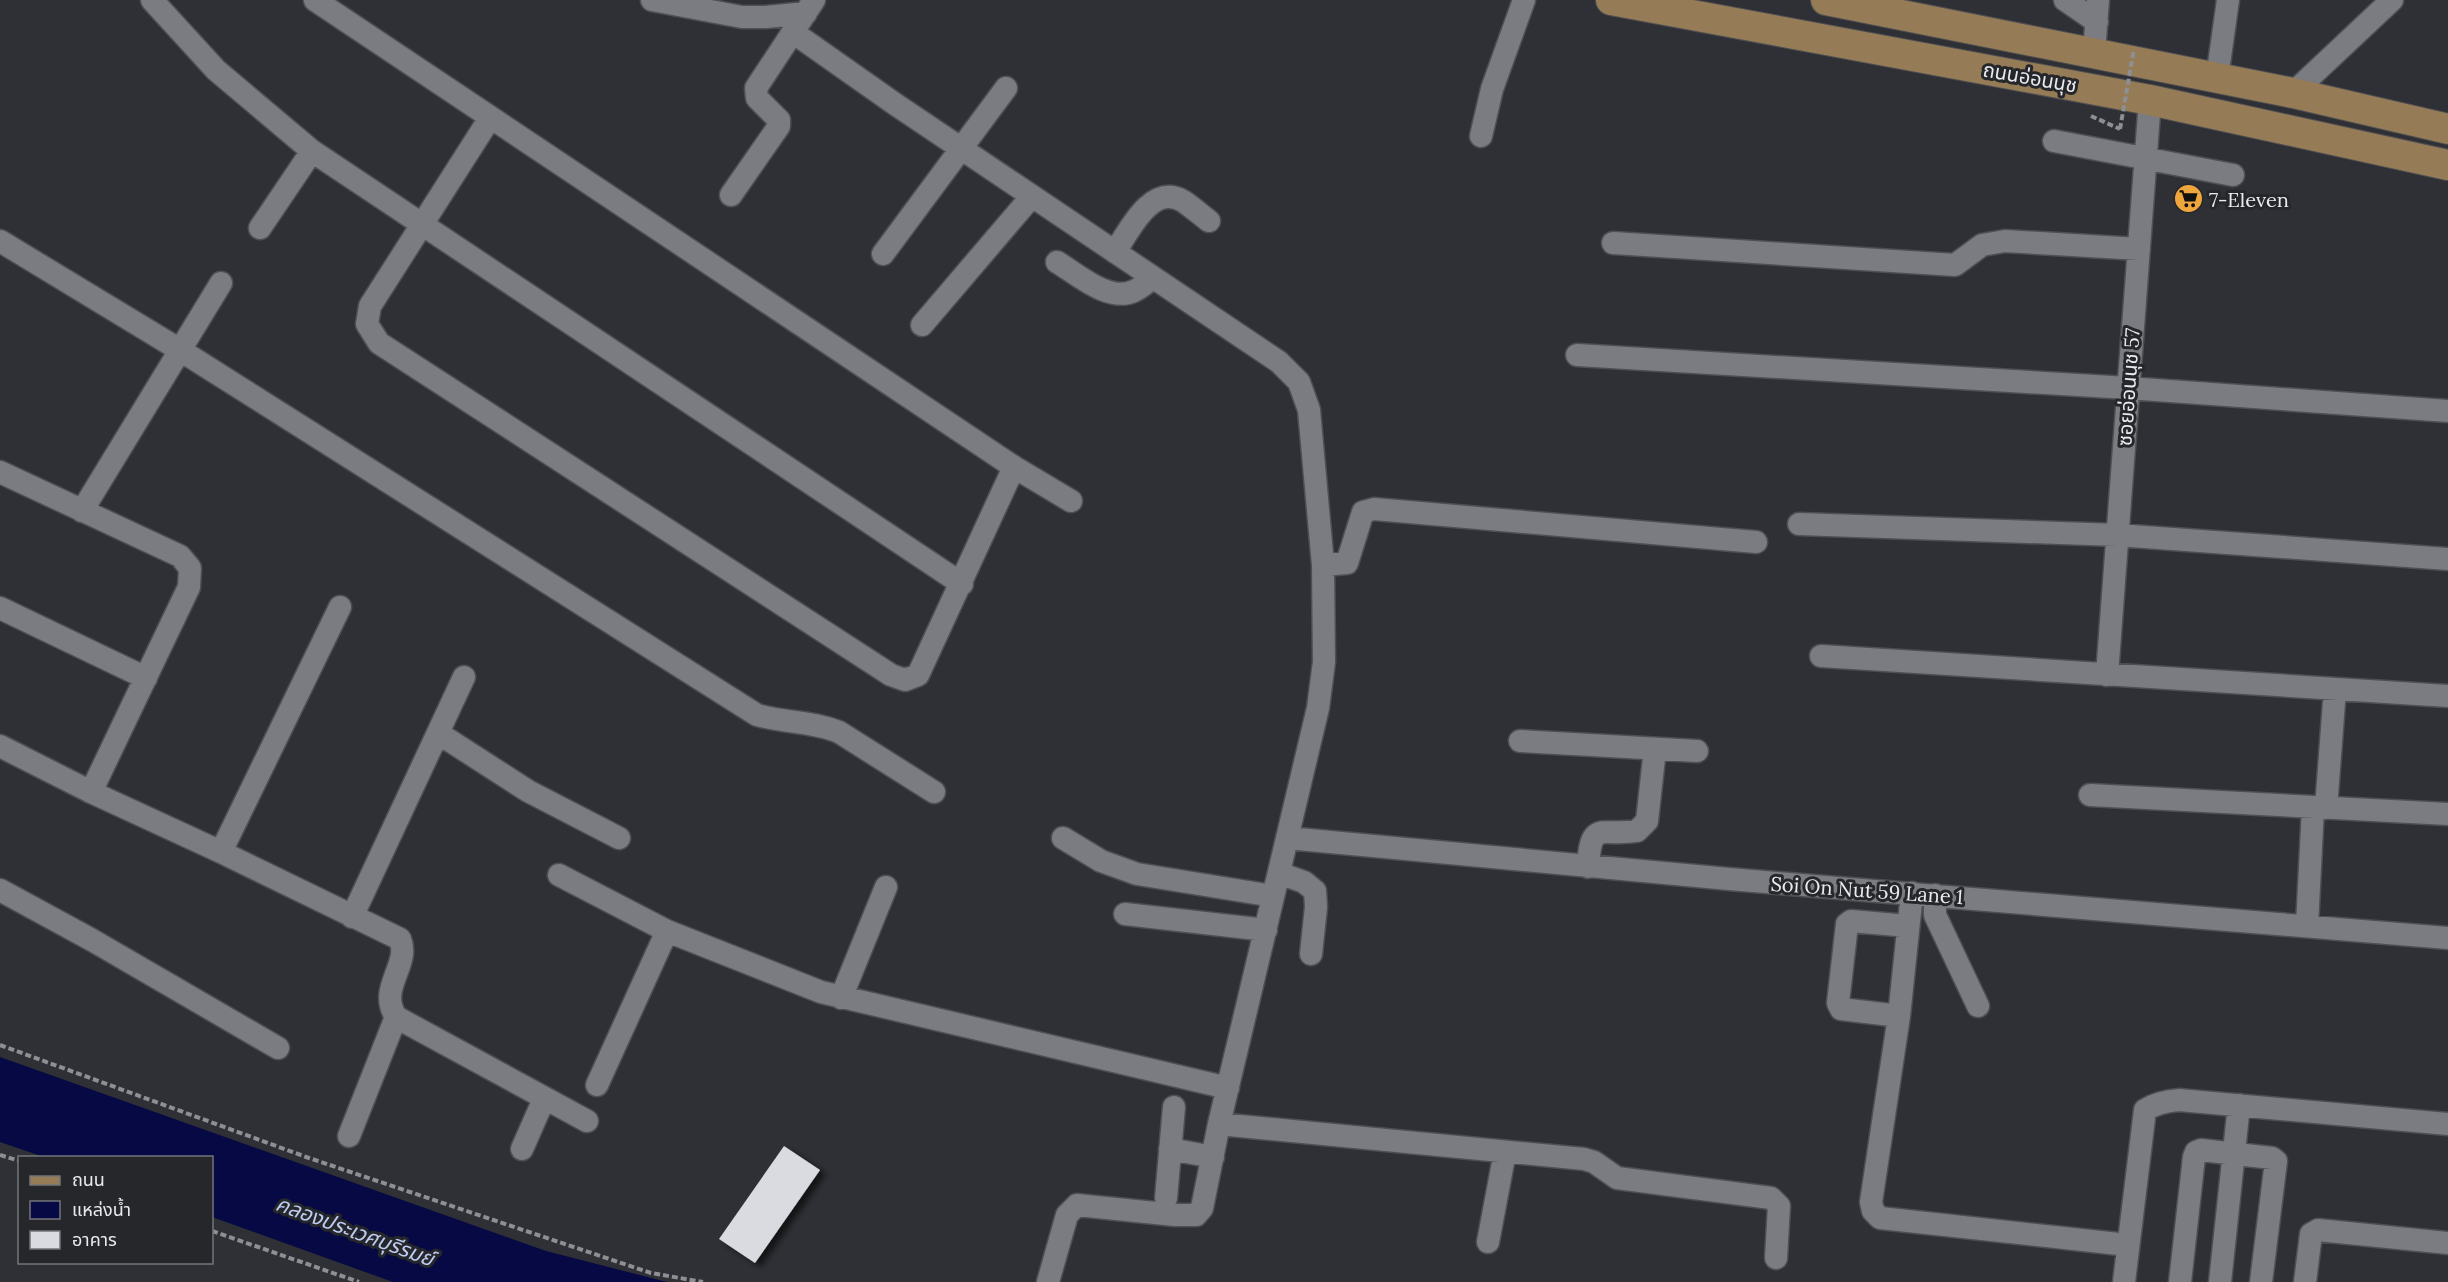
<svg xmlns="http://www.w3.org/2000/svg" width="2448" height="1282" viewBox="0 0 2448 1282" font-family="Lora,'Noto Sans Thai',serif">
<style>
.water{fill:#060944}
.building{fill:#d9dbe1;filter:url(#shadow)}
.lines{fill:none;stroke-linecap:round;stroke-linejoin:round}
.minor-casing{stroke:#4e4f52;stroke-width:25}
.major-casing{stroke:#4e4f52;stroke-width:32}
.path{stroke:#8e8f93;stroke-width:4;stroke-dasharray:6 3;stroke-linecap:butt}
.minor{stroke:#7a7c81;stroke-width:22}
.major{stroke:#957b56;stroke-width:30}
.path-bridge{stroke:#8e8f93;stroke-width:4;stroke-dasharray:6 3;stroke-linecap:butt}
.labels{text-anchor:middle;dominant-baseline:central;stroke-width:6;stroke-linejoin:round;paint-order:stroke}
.street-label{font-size:20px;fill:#e9eaed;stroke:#25272b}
.poi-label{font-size:20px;fill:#e9eaed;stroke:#25272b;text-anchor:start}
.water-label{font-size:21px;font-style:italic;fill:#beccf2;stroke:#25272b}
</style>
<defs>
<filter id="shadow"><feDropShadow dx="6" dy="4" stdDeviation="3" flood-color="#0009"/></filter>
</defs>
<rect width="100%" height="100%" fill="#2f3035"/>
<path class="water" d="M0,1057L546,1251L667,1282H393L212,1217V1158L44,1157L0,1142Z"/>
<path class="building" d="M784,1146L820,1170L755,1263L719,1239Z"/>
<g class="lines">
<defs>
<path id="minor" d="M152,0L216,70L312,151L962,584
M315,0L1014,467L1071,501
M652,0L742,17H766L806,13
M2065,0L2097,22
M794,33L895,104L1279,362L1299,382L1309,410L1323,565L1324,662L1318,708L1219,1124L1202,1208L1196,1215H1175L1077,1205L1067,1215L1048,1282
M2094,53L2098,0
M2217,78L2228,0
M2293,93L2392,0
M490,118L370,306L367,324L379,343L891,675L905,680L918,675L1014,467
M1481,136L1492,89L1524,0
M2054,141L2233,175
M731,195L779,126V120L757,98L756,88L814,0
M260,228L312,151
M0,241L180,350L757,715C785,723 812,721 839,732L934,792
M1613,243L1955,265L1982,245L2005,241L2139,249
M1115,252C1129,231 1151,183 1183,201C1192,207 1201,215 1209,221
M883,254L1006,88
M1057,262C1077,274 1109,303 1134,291C1141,288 1147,282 1153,278
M922,325L1032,196
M1577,355L2128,388L2448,411
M0,472L180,556L190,568L189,587L91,792
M82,511L221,283
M1799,524L2117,535L2448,559
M1323,565L1347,563L1363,512L1374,509L1756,542
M0,608L146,678
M1821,656L2448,696
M2107,675L2150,100
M438,733L528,791L619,838
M1520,741L1697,751
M0,746L91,792L221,852L400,939C411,965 377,988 396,1017L587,1121
M2090,795L2448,814
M2326,808L2335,689
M1063,838L1101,861L1137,874L1273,896
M1287,838L1729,879L2448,938
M221,852L340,607
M1588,867C1591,818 1601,837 1637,831L1647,821L1655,749
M1279,873L1304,882L1315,891L1316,907L1311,954
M559,875L667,931L821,992L1228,1088
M0,890L92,940L278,1048
M1912,893L1899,1016L1871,1202L1873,1211L1880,1218L2128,1245
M1935,895V915L1978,1006
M1125,914L1266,930
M352,917L464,677
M2307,926L2313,808
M841,998L886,887
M1899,1016L1841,1009L1838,1003L1847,924L1851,921L1908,926
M597,1085L667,931
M1219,1124L1584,1159L1594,1162L1617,1178L1771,1198L1779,1206L1776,1258
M349,1136L396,1017
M522,1149L544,1099
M1170,1149L1213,1157
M1166,1198L1174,1107
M1488,1242L1505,1152
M2124,1282L2145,1110C2156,1103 2166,1101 2179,1100L2448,1124
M2180,1282L2194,1157L2196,1152L2201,1150L2272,1158L2276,1161L2261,1282
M2220,1282L2239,1105
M2305,1282L2311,1234L2318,1230L2448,1243"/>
<path id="major" d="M1611,0L2150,100L2448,165
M1826,0L2293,93L2448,129"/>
</defs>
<use href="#minor" class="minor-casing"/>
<use href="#major" class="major-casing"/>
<path class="path" d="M2091,116L2120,129
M0,1045L309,1158L651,1273L703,1282
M0,1155L20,1161
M212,1231L359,1282"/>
<use href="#minor" class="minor"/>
<use href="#major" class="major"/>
<path class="path-bridge" d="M2120,129L2134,49"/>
</g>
<defs>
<symbol id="supermarket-disc" viewBox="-11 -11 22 22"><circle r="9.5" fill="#efa73d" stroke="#25272b"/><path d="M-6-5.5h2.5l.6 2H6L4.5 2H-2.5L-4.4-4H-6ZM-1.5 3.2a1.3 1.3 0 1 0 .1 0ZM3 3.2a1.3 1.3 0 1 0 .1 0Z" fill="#111"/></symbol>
</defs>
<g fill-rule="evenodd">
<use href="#supermarket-disc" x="2172" y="182" width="33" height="33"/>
</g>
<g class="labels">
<g class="street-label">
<text transform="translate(2030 77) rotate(10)">ถนนอ่อนนุช</text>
<text transform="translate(2128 387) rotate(-86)">ซอยอ่อนนุช 57</text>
<text transform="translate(1867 890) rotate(4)">Soi On Nut 59 Lane 1</text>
</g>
<g class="poi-label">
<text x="2209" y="199">7-Eleven</text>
</g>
<g class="water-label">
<text transform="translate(355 1231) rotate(20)">คลองประเวศบุรีรมย์</text>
</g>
</g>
<rect x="18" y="1156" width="195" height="108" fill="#25272b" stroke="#737579" stroke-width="1.5"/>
<rect x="30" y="1176" width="30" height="9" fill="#957b56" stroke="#737579" stroke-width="1.5"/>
<text x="72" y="1186" font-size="18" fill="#e9eaed">ถนน</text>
<rect x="30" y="1201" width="30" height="18" fill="#060944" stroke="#737579" stroke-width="1.5"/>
<text x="72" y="1216" font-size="18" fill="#e9eaed">แหล่งน้ำ</text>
<rect x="30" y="1231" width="30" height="18" fill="#d9dbe1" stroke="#737579" stroke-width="1.5"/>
<text x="72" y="1246" font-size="18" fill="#e9eaed">อาคาร</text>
</svg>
